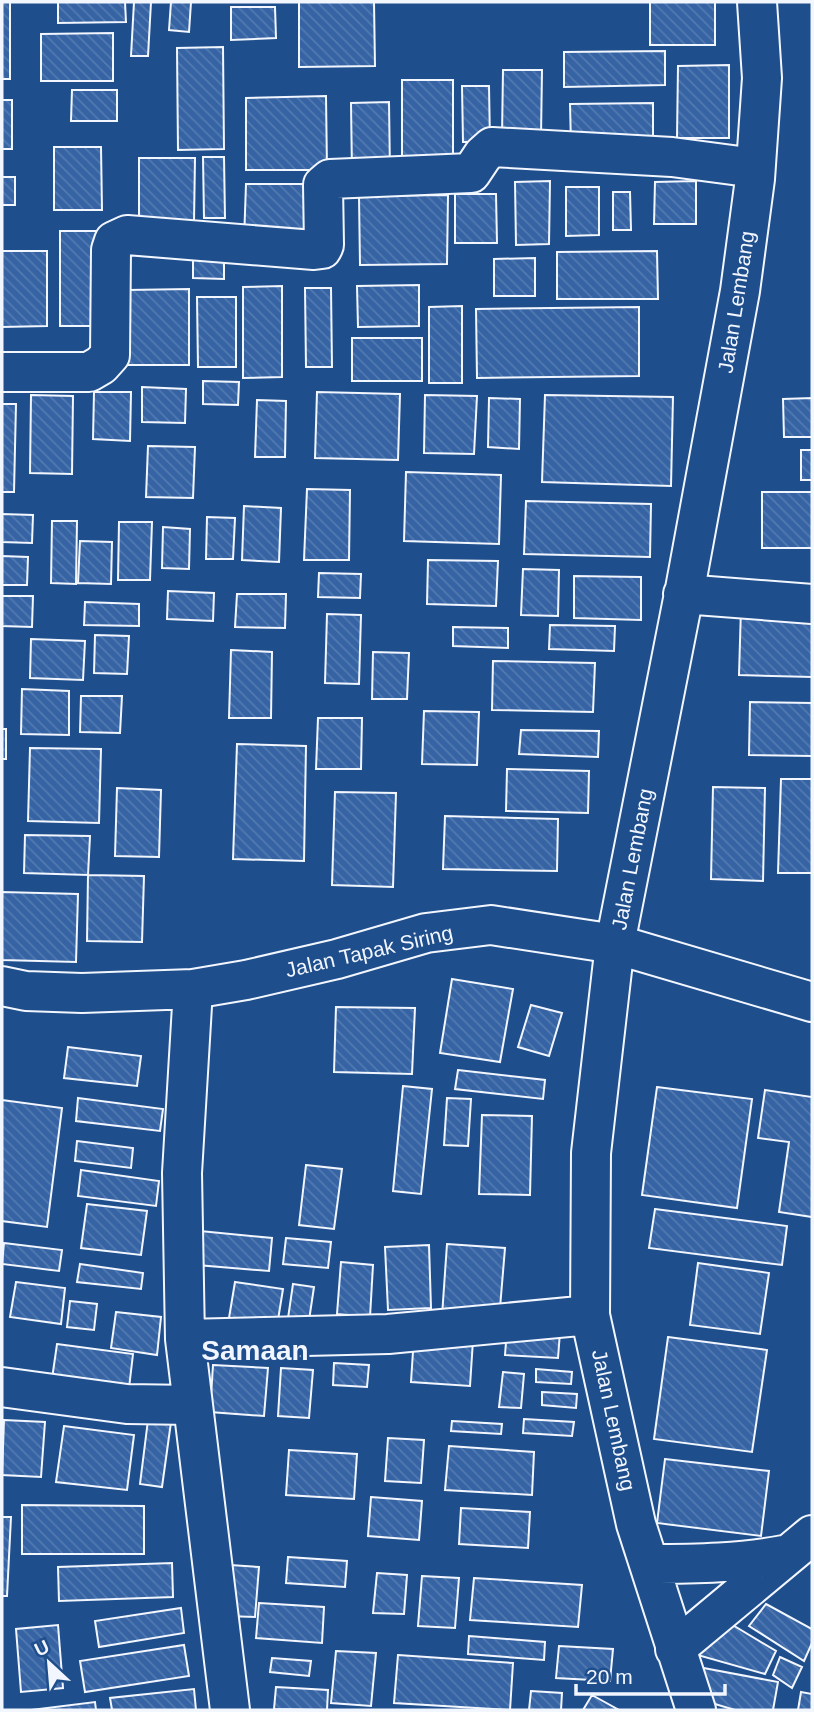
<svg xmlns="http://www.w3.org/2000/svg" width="814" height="1712" viewBox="0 0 814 1712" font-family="Arial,sans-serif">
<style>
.building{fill:url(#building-back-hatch);stroke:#f2f6ff;stroke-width:2}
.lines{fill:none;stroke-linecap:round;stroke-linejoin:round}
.minor-casing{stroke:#f2f6ff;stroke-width:42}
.minor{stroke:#1f4e8c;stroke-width:38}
.labels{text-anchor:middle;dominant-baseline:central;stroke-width:5;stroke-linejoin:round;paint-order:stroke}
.street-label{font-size:21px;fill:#f2f6ff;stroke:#1f4e8c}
.district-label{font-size:28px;font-weight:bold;fill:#f2f6ff;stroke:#1f4e8c}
</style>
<defs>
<pattern id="building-back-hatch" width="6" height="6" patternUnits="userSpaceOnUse" patternTransform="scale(1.75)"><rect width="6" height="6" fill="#3563a3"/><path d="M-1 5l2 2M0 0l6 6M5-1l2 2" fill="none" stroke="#537ab1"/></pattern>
</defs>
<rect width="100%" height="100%" fill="#1f4e8c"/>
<path class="building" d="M2,2H10V79H2Z
M58,2H125L126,22L58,23Z
M134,2H151L148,56H131Z
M171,2H191L189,32L169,30Z
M299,2H374L375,66L299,67Z
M650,2H715V45H650Z
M231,7H275L276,38L231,40Z
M113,33V81H41V34Z
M223,47L224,149L178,150L177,48Z
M665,51V85L564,87V52Z
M729,65V138H677L678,66Z
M503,70H542L541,136H502Z
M402,80H453V164H402Z
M462,86H489L490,142H463Z
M72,90H117V121H71Z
M326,96L327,170H246V98Z
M2,100H12V149H2Z
M389,102L390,173H352L351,103Z
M653,103V144L571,145L570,104Z
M54,147H101L102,210H54Z
M203,157H224L225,218H204Z
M139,158H195L194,221L139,223Z
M2,177H15V205H2Z
M550,181L549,244L516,245L515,182Z
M696,181V224H654L655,182Z
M246,184H323L322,243L244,241Z
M566,187H599V235L566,236Z
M613,192H630L631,230H613Z
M455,194H496L497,243H455Z
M448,195L447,264L360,265L359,196Z
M60,231H97L98,326H60Z
M2,251H47V326L2,327Z
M657,251L658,299H557V252Z
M193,252H224V279L193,278Z
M535,258V296H494V259Z
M419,285V326L358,327L357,286Z
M282,286V377L243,378V287Z
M305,288H331L332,367H306Z
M189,289V365H128V290Z
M197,297H236V367H198Z
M462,306V383H429V307Z
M639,307V376L477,378L476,309Z
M352,338H422V381H352Z
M203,381L239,382L238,405L203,404Z
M142,387L186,389L185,423L142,422Z
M94,392H131L130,441L93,439Z
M317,392L400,394L398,460L315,458Z
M31,395L73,396L72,474L30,473Z
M425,395L477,396L474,454L424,453Z
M545,395L673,397L671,486L542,482Z
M489,398L520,399L519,449L488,447Z
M812,398V437H784L783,399Z
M257,400L286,401L285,457H255Z
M2,404H16L14,492H2Z
M148,446L195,447L193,498L146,497Z
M801,450H812V480H801Z
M406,472L501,475L499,544L404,541Z
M307,489L350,490L349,560H304Z
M762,492H812V548H762Z
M526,501L651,504L650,557L524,554Z
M244,506L281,508L279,562L242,560Z
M2,514L33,515L32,543L2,542Z
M207,517L235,518L233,559H206Z
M52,521H77L76,584L51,583Z
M119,522H152L150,580H118Z
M163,527L190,529L189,569L162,568Z
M80,541L112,542L111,584L78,583Z
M2,556L28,557L27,585H2Z
M428,560L498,561L496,606L427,604Z
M523,569L559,570L558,616L521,615Z
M319,573L361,574L360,598L318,597Z
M574,576L641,577V620L574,618Z
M168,591L214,593L213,621L167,619Z
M237,594H286L285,628L235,627Z
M2,596H33L32,627L2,626Z
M85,602L139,604V626L84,625Z
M741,608L812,609V677L739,675Z
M327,614L361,615L359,684L325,683Z
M550,625L615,626L614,651L549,649Z
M453,627L508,628V648L453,646Z
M95,635L129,636L127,674L94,673Z
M31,639L85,641L83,680L30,678Z
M231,650L272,652L271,718H229Z
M373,652L409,653L407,699H372Z
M493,661L595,663L593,712L492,710Z
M22,689L69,691V735L21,734Z
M81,696H122L120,733L80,732Z
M750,702L812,703V756L749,755Z
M424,711L479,712L477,765L422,764Z
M318,718H362L361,769H316Z
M2,729H6V759H2Z
M521,730L599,731L598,757L519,754Z
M237,744L306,746L304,861L233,859Z
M30,748L101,749L99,823L28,821Z
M507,769L589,771L588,813L506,811Z
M781,779H812V873H778Z
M713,787L765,788L763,881L711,879Z
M117,788L161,790L159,857L115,856Z
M335,792L396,793L393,887L332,885Z
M445,816L558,819L557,871L443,869Z
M25,835L90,836L88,875L24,873Z
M88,875L144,876L142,942L87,941Z
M2,892L78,894L76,962L2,960Z
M452,979L513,989L500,1062L440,1053Z
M531,1005L562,1013L549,1056L518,1047Z
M336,1007L415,1008L412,1074L334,1072Z
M68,1047L141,1056L137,1086L64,1078Z
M458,1070L545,1080L543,1099L455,1089Z
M403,1086L432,1089L421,1194L393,1191Z
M657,1087L752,1099L737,1208L642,1195Z
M765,1090L812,1097V1217L779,1212L789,1142L758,1138Z
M78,1098L163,1109L160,1131L76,1121Z
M447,1098L471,1099L468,1146L444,1145Z
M2,1100L62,1108L47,1227L2,1221Z
M482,1115L532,1116L530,1195L479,1194Z
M77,1141L133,1148L131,1168L75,1161Z
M306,1165L342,1169L334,1229L299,1225Z
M81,1170L159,1181L156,1206L78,1196Z
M87,1204L147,1211L141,1255L81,1248Z
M655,1209L787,1226L782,1265L649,1248Z
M200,1231L272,1238L269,1271L197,1265Z
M286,1238L331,1242L328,1268L283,1264Z
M4,1243L62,1250L59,1271L2,1264Z
M447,1244L505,1248L499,1320L442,1316Z
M429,1245L431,1308L388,1310L385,1247Z
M341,1262L373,1265L370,1317L337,1314Z
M698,1263L769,1273L760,1334L690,1325Z
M80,1264L143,1273L141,1289L77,1282Z
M16,1282L65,1288L61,1324L10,1317Z
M235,1282L283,1289L277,1326L229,1318Z
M293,1284L314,1287L308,1327L287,1325Z
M70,1301L97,1304L94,1330L67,1327Z
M116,1312L161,1317L157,1355L111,1348Z
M507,1329L560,1332L558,1358L505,1355Z
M414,1336L473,1340L470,1386L411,1382Z
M668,1337L767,1350L752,1452L654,1439Z
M57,1344L133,1354L129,1388L52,1379Z
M334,1363L369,1365L367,1387L333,1385Z
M213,1365L268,1368L264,1416L210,1412Z
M281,1368L313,1370L309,1418L278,1416Z
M536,1369L572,1372L571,1384L536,1382Z
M503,1372L524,1374L521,1408L499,1407Z
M542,1392L577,1394L576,1408L542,1405Z
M149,1412L172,1415L162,1487L140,1484Z
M524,1419L574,1422L572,1436L523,1433Z
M4,1420L45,1422L41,1477L2,1475Z
M452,1421L502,1424L501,1434L451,1431Z
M64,1426L134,1435L127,1490L56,1482Z
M388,1438L424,1440L421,1483L385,1481Z
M449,1446L534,1452L532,1495L445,1490Z
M289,1450L357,1454L354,1499L286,1495Z
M665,1459L769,1471L761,1536L657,1523Z
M371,1497L422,1501L419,1540L368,1536Z
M22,1505L144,1506V1554H22Z
M461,1508L530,1512L528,1548L459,1544Z
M2,1517H11L7,1596H2Z
M288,1557L347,1561L345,1587L286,1583Z
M172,1563L173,1597L59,1601L58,1567Z
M230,1565L259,1567L255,1617L226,1616Z
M377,1573L407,1575L404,1614L373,1613Z
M422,1576L459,1578L455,1628L418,1626Z
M474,1578L582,1585L578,1627L470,1620Z
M259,1603L324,1607L322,1643L256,1638Z
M766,1604L812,1629V1643L804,1661L749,1626Z
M181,1608L184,1633L99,1647L95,1621Z
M721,1618L776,1651L765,1674L694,1654Z
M58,1625L63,1688L21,1692L16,1629Z
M469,1636L545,1642L544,1660L468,1654Z
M184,1645L189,1676L85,1692L80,1661Z
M559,1646L613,1649L610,1681L556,1678Z
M336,1651L376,1653L371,1706L331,1703Z
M398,1655L513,1663L510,1710L394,1703Z
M780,1657L802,1667L792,1688L773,1675Z
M272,1658L311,1661L309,1676L270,1672Z
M693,1666L778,1682L773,1710H735L698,1699Z
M276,1687L328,1690L327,1710L274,1709Z
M194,1689L196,1710H112L110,1698Z
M531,1691L562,1693L561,1710H529Z
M801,1692L812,1694V1710H798Z
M592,1695L619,1710H583Z
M95,1702L96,1710H31Z"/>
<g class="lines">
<defs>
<path id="minor" d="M2,372H89L101,365L110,355L111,250L114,241L127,235L314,250L322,249L324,245L323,185L330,179L471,173L483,155L492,147L672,157L755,168
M683,594L812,604
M2,986L26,991L82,993L193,989L246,980L337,959L426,933L491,925L615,944L812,1002
M193,989L182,1173L185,1339L230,1710
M185,1339L388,1334L590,1315
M2,1387L127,1404L193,1405
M649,1564C696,1564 743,1563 789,1554
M675,1649L812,1535
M696,1710L636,1524L590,1315L591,1153L615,944L685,589L740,291L755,179L762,78L757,2"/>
</defs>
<use href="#minor" class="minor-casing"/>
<use href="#minor" class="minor"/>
</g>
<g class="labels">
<g class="street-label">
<text transform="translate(736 302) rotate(-81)">Jalan Lembang</text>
<text transform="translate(632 859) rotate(-79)">Jalan Lembang</text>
<text transform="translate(369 951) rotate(-13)">Jalan Tapak Siring</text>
<text transform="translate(614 1420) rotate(78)">Jalan Lembang</text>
</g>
<g class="district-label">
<text x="255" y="1350">Samaan</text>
</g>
</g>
<rect width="814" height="1712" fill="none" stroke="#f2f6ff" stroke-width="7"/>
<g transform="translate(49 1663) rotate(334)" stroke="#1f4e8c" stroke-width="5" paint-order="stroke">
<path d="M0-5L12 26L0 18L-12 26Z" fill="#f2f6ff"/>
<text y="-10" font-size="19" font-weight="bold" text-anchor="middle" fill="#f2f6ff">U</text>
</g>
<path d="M576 1684v10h149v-10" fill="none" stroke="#f2f6ff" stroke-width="3.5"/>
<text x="586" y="1684" font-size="21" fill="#f2f6ff" stroke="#1f4e8c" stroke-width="5" paint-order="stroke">20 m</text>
</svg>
